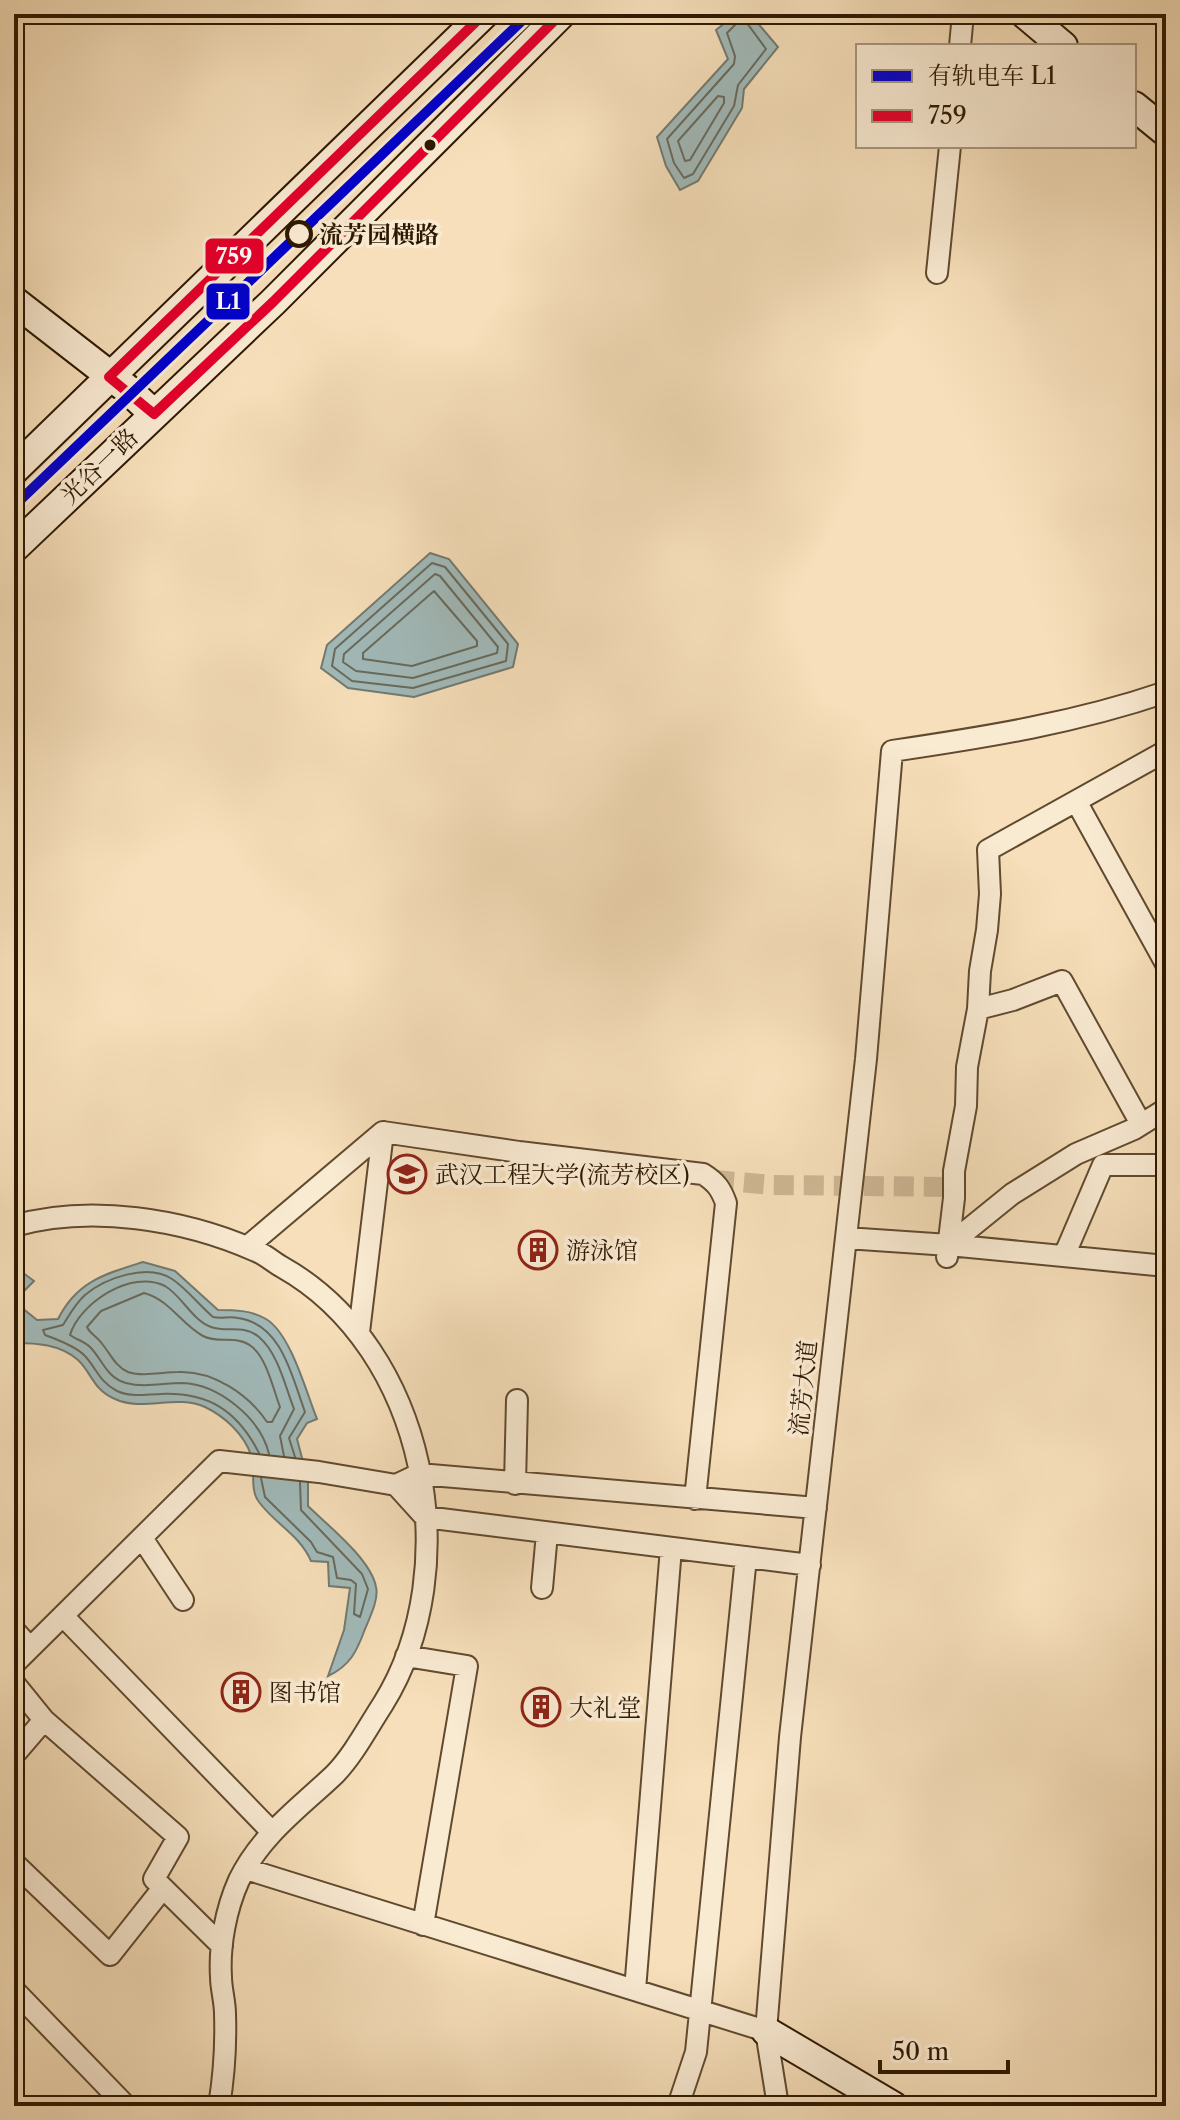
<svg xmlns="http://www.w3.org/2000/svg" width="1180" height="2120" viewBox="0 0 1180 2120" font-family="'Libre Caslon Text','Noto Serif SC',serif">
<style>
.water{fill:#a1baba;stroke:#737a70;stroke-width:2}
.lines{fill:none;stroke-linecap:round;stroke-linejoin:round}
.shore{stroke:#686a5d;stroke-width:2}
.street-tunnel{stroke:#ceb795;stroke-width:20;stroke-dasharray:20 10;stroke-linecap:butt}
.street-casing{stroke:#604a2e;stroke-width:24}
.secondary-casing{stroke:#2e1900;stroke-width:32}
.street{stroke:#f9ead2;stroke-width:20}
.secondary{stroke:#f9ead2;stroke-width:28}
.bus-1-casing{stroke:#f9ead2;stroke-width:16}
.bus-1{stroke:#e4002b;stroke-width:10}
.tram-1-casing{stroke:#f9ead2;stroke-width:16}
.tram-1{stroke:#0000cd;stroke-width:10}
.bus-dot{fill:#2e1900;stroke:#f9ead2;stroke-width:3}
.stop-dot{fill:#f9ead2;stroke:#2e1900;stroke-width:4}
.labels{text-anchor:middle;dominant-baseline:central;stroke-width:7;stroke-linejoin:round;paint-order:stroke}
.stop-label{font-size:24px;font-weight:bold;fill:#2e1900;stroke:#f9ead2;text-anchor:start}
.street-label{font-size:24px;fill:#2e1900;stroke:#f9ead2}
.poi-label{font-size:24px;fill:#2e1900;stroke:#f9ead2;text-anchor:start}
.line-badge{stroke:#f9ead2;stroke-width:3}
.badge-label{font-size:22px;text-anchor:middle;font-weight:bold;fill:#fff}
</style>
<rect width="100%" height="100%" fill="#f6dfba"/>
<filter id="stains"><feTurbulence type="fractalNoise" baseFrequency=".0025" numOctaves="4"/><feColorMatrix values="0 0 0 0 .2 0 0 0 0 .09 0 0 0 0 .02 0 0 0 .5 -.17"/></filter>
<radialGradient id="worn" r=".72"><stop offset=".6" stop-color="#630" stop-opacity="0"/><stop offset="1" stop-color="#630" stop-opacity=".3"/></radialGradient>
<path class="water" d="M736,14H750L778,47L744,89L742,108L698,181L680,190L666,166L657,137L728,59L716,30Z
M430,553L449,559L518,644L513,667L414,697L348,688L321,668L327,645Z
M143,1262L175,1271L218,1310C234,1310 251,1310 266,1319C291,1334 306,1392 317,1419L307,1423L297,1439L308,1481V1506C327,1525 371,1559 376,1587C379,1599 370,1617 365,1629C357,1651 350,1666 328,1676L344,1630L350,1588L329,1586L328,1562L311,1561C300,1535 275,1524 259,1502C249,1489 256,1469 251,1455C244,1434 224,1416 205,1407C176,1394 143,1412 115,1399C93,1390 92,1373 78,1360C60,1344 36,1343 14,1343V1266L34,1281L21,1294V1307L37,1320L58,1319C77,1281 105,1274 143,1262Z"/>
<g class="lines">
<path class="shore" d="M744,19L766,49L738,85L734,106L693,174L684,178L674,163L667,139L734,64L735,56L727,33L740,20Z
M718,96L724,97V103L690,160L685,161L678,141Z
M432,563L445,567L508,644L506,661L413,688L352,681L332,666L335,649Z
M435,574L440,576L498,647L497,653L413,678L356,671L343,662L344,654Z
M434,591L477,641V646L412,666L363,659V653Z
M144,1293C170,1300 181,1324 203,1336C218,1344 237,1335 251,1346C267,1358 273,1389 280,1407L272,1422H267C249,1395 213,1370 178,1372C163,1372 143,1377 128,1372C116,1367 111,1355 103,1345C98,1337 90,1334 87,1327L101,1311Z
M259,1453C237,1410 208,1392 160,1394C146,1395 130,1397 117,1391C99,1382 96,1367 84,1355C75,1346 56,1339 45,1335L43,1330L63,1325C70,1314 75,1304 85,1295C105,1278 147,1263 172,1279C186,1288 199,1305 213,1317C221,1319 230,1316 238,1318C282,1324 292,1377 305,1412L289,1438L295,1457
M269,1454C261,1419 219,1384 182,1383C164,1383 144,1388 126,1383C107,1378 103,1361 91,1348C86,1342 77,1340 70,1335C80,1303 131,1269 165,1286C182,1296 192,1320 211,1327C227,1333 244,1324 259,1337C278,1353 285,1386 294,1409L280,1436L284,1456
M261,1478L265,1497L311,1542L317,1552L333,1557L337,1578L351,1580L356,1584L354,1614L360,1617L368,1589L362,1574L301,1510L300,1482"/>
<path class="street-tunnel" d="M714,1180L773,1185L954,1187"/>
<defs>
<path id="street" d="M960,46L963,14
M937,273L950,146
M1076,801L1166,964
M978,1009L1013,1000L1062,981L1141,1124
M14,1226C90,1204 184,1219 256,1251C266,1255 273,1262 282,1267C426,1348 468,1567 383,1704C368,1727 353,1756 334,1775C299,1808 261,1835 239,1880C226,1909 219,1945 221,1977C221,1989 225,2001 225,2014C226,2044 224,2076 219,2106
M846,1238L949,1245L1166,1266
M949,1245L1012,1194L1076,1154L1134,1129L1166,1109
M247,1247L383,1132L519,1152L703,1174C716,1182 721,1189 726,1203L695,1499
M1064,1256L1103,1165H1166
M947,1257L954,1198V1171L966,1106L967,1067L978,1009L980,971L987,930L990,894L988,850L1166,751
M359,1332L383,1132
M515,1484L517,1400
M396,1485L425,1517L810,1565
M142,1538L183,1600
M542,1588L547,1533
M63,1616L272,1832
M14,1630L30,1648
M406,1656L467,1666L423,1925
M14,1664L219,1461L319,1472L396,1485L419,1474L816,1508
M14,1683L44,1720L178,1837L154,1879L222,1946
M14,1755L44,1720
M14,1863L110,1955L163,1888
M246,1869L766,2031
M14,1990L126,2106
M635,1990L671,1548
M678,2106L696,2052L746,1557
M778,2106L766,2031L790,1737L866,1059L892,751C987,737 1075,723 1166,692"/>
<path id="secondary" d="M1025,14L1063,46
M1134,106L1166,132
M14,301L126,388L154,414
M14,470L484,14
M14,548L273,302L561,14
M766,2031L893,2106"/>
</defs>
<use href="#street" class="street-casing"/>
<use href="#secondary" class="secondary-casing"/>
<use href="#street" class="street"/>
<use href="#secondary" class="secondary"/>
<defs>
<path id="bus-1" d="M484,14L109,377L154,414L273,302L561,14"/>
</defs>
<use href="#bus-1" class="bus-1-casing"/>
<use href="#bus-1" class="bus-1"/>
<defs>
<path id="tram-1" d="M14,506L529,14"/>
</defs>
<use href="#tram-1" class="tram-1-casing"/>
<use href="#tram-1" class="tram-1"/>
</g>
<defs>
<symbol id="university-ring" viewBox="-11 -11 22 22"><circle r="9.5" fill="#f9ead2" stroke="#8f2418" stroke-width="1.5"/><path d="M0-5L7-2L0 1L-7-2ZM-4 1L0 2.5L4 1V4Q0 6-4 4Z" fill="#8f2418"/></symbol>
<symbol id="building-ring" viewBox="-11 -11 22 22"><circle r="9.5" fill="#f9ead2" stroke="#8f2418" stroke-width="1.5"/><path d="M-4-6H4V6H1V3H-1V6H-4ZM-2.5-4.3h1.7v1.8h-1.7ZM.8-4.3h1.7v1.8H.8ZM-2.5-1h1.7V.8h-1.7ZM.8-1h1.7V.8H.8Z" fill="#8f2418"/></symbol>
</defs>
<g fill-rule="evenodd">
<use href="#university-ring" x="385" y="1152" width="44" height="44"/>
<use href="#building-ring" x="516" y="1228" width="44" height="44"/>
<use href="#building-ring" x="219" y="1670" width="44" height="44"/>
<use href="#building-ring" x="519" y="1685" width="44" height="44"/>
</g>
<circle class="bus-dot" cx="430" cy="145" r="7"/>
<circle class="stop-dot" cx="299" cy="234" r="12"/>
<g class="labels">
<g class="stop-label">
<text x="319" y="234">流芳园横路</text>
</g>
<g class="street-label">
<text transform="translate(99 466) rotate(-44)">光谷一路</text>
<text transform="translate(803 1388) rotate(-84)">流芳大道</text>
</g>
<g class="poi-label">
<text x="435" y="1174">武汉工程大学(流芳校区)</text>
<text x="566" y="1250">游泳馆</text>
<text x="269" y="1692">图书馆</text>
<text x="569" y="1707">大礼堂</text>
</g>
</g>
<g class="line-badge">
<rect x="204" y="237" width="61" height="38" rx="8" fill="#e4002b"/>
<rect x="205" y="282" width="46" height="39" rx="8" fill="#0000cd"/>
</g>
<g class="badge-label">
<text x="234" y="264">759</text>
<text x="228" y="309">L1</text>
</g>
<rect width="1180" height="2120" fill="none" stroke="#f6dfba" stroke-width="48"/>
<rect x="16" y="16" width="1148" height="2088" fill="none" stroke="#2e1900" stroke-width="4"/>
<rect x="24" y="24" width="1132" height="2072" fill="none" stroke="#2e1900" stroke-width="2"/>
<rect x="856" y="44" width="280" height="104" fill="#f9ead2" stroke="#a8967e" stroke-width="2"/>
<rect x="872" y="70" width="40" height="12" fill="#0000cd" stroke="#a8967e" stroke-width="2"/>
<text x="928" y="84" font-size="24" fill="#2e1900">有轨电车 L1</text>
<rect x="872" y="110" width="40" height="12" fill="#e4002b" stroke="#a8967e" stroke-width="2"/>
<text x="928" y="124" font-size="24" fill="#2e1900">759</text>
<path d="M880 2060v12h128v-12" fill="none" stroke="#2e1900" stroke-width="4"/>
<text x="892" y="2060" font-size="24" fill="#2e1900" stroke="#f9ead2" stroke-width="6" paint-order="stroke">50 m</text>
<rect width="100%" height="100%" filter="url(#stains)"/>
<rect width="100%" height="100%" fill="url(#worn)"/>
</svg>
